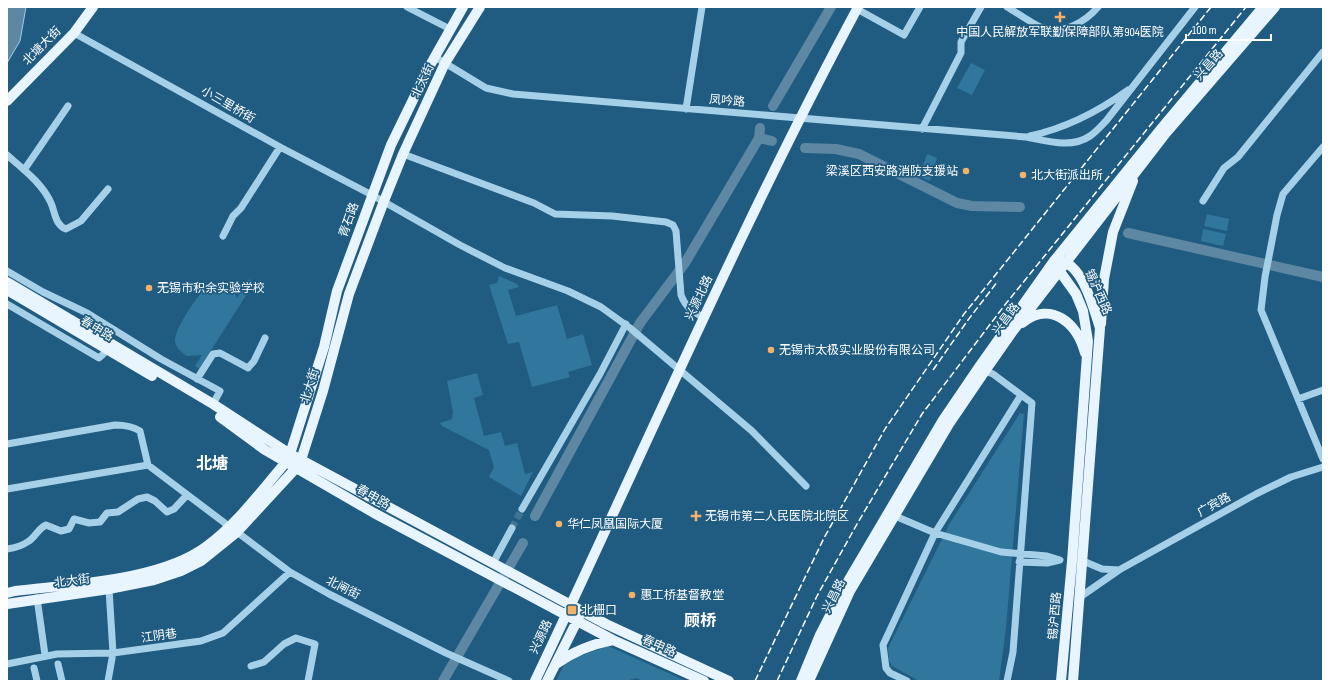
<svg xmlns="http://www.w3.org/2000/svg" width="1330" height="688" viewBox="0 0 1330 688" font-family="'Sofia Sans Condensed','Noto Sans SC',sans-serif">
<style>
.green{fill:#30769d}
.water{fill:#5d87a2;stroke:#9acde9}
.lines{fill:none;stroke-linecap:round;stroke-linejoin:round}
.river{stroke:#5d87a2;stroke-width:10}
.minor-tunnel{stroke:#417494;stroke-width:7;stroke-dasharray:7 3.5;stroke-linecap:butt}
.minor{stroke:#a6d0e8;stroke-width:7}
.major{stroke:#e9f5fe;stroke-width:10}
.rail{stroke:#fff;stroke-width:1.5;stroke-dasharray:7 3;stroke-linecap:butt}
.poi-dot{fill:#f5b267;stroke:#205c81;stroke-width:1.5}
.labels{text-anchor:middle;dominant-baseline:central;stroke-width:3.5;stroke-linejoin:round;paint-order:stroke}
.poi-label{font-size:12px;fill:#fff;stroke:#205c81;text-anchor:start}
.street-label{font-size:12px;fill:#fff;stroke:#205c81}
.district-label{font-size:16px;font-weight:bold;fill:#fff;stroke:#205c81}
</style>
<rect width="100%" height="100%" fill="#205c81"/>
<path class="green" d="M971,63L985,70L972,95L957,88Z
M927,154L937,158L930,181L919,177Z
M1207,214L1229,219L1227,231L1204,226Z
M1203,229L1226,234L1223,246L1201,241Z
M499,276L517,284L519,287L508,290L516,316L557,305L567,339L583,334L592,365L568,372L570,377L532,387L519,342L508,344L489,285L497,283Z
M249,279L254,283L199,369L195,366L202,355L187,356C181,352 176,348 175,341C174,330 198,294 207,287C221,279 231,284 237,298Z
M477,373L483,395L474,398L484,436L501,432L505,446L517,443L525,474L533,472L521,496L489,477L494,467L489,450L442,426L440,423L452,419L453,412L447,381Z
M1020,413L1024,414L1006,628L999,681H919L892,666L889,660L888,648L950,523Z
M608,646L686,681H644L636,678L626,681H556L564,665L577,657Z"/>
<path class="water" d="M7,7H26L20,41L7,63Z"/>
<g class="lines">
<path class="river" d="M773,106L831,7
M759,138L772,141
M805,148L836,149L859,154L957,203L972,206L1020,207
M1128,233L1323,277
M535,516L640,323L685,263L759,138L760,128
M443,681L523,543"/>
<path class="minor-tunnel" d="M512,528L522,509"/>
<path class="minor" d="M407,7L450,29
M1007,7C1016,12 1037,27 1045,29C1065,34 1086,21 1098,7
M857,9L904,35L920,7
M74,33L280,147L372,195L460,245L505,268L568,291L601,307L630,328L752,431L806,486
M435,57L486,88L513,94L1026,137C1047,141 1071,149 1090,136C1096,132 1101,126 1106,121L1195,7
M686,109L702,7
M922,129L961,53V42L981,7
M1030,136C1066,128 1099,111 1128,90
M1323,147L1283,194L1277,215L1265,277L1261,310L1323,459
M403,154L534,203L555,214L612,216L666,222L673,225L676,231L681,295C686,308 692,311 704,318
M7,155C23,169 42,183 51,203C55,212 55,225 66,229L81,221L108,189
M24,170L68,106
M1203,201L1224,168L1238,157L1323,52
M223,236L233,216L241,208L280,147
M7,271L43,292L87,313L161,359L220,391L213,404
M7,304L99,358L111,347
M985,371L993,374L1032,403L1013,652L1007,681
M197,379L213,354L220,353L248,368L254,361L265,338
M1298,399L1323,390
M7,444L115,425C125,425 132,426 140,431L148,465
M7,489L148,465L230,527
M522,509L600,374L626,324
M895,516L935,533L1001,552L1047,556L1060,560L1047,563L1019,562
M237,532L290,572L329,594L446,653L509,681
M7,549C15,548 22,546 29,541C35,537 38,529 46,525L61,531L69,529L74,519L89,523L100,522L107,513L118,512L138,499L147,497L155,501L167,512L174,509L187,495
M1083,561L1102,569L1119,570
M493,563L512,528
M1080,597L1119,570L1256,494L1291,477L1323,467
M37,598L45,655
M7,664L57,654L113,653L201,641L223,633L290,572
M58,664L62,681
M251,666L264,662L284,644L296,638L315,644L308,681
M34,668L37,681
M108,681L113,653L109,589
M907,681L890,673L886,668L883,645L935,533L1021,395"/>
<path class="major" d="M7,101L74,33L93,7
M1060,261C1083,264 1094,310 1100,328L1073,681
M1056,266L1076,294L1083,311L1088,341L1072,561L1061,681
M7,282L213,404L290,454L606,624L729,681
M7,290L152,376
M1022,323C1051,300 1077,323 1085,353
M1101,324L1104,279L1113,232L1133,181
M220,417L265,450L374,513L613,640L704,681
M7,593L15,591C71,584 161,581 207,546C238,523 261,491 286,462L290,454L324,347L337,291L391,145L428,69L463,7
M7,604L109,589L154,580L181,571L201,561L237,532L296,468L301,460L323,391L349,294L384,201L403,154L445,63L480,7
M556,664C574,651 592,644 613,640
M535,681C642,456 740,227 858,7
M547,681L579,617
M801,681L820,635L844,588L943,420L979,367L1054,261L1161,129L1263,7
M809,681L850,591L949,424L985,371L1013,331L1166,133L1275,7"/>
<path class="rail" d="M933,370L968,320L998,281
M755,681L824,538L885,429L964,314L1211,7
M777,681L817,596L857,524L922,414L1004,306L1246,7"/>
</g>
<g class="poi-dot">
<path d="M1058 11h4v4h4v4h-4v4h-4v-4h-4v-4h4z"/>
<circle cx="966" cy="171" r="4"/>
<circle cx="1023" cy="175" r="4"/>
<circle cx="149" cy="288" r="4"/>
<circle cx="771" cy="350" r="4"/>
<path d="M694 510h4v4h4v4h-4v4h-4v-4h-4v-4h4z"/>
<circle cx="559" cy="524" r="4"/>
<circle cx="632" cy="595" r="4"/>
<rect x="567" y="605" width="10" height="10" rx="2"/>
</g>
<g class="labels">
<g class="poi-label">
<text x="1060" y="32" text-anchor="middle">中国人民解放军联勤保障部队第904医院</text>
<text x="958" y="171" text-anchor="end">梁溪区西安路消防支援站</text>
<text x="1031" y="175">北大街派出所</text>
<text x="157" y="288">无锡市积余实验学校</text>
<text x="779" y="350">无锡市太极实业股份有限公司</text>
<text x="705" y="516">无锡市第二人民医院北院区</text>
<text x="567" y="524">华仁凤凰国际大厦</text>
<text x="640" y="595">惠工桥基督教堂</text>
<text x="581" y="610">北栅口</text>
</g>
<g class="street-label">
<text transform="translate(42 46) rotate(-45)">北塘大街</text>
<text transform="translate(1209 65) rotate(-49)">兴昌路</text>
<text transform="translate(423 81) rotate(-65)">北大街</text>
<text transform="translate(727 101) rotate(5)">凤吟路</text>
<text transform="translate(228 105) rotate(30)">小三里桥街</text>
<text transform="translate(349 220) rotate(-70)">青石路</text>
<text transform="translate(1098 292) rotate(66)">锡沪西路</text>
<text transform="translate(699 298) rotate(-65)">兴源北路</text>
<text transform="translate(1006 319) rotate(-53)">兴昌路</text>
<text transform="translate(97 329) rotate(31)">春申路</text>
<text transform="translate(310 386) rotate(-73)">北大街</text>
<text transform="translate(373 497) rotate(29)">春申路</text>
<text transform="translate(1214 505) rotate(-29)">广宾路</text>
<text transform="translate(72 581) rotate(-7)">北大街</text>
<text transform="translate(343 588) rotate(27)">北闸街</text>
<text transform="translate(834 596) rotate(-63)">兴昌路</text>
<text transform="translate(1055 616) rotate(-85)">锡沪西路</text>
<text transform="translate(159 636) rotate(-8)">江阴巷</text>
<text transform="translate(541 637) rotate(-65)">兴源路</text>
<text transform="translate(659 646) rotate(24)">春申路</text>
</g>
<g class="district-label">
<text x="212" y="464">北塘</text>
<text x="700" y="621">顾桥</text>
</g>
</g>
<rect width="1330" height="688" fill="none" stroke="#ffffff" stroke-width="16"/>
<path d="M1186 34v6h85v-6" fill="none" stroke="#ffffff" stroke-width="2"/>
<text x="1192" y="34" font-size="12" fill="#ffffff" stroke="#205c81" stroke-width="3" paint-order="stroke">100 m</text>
</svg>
